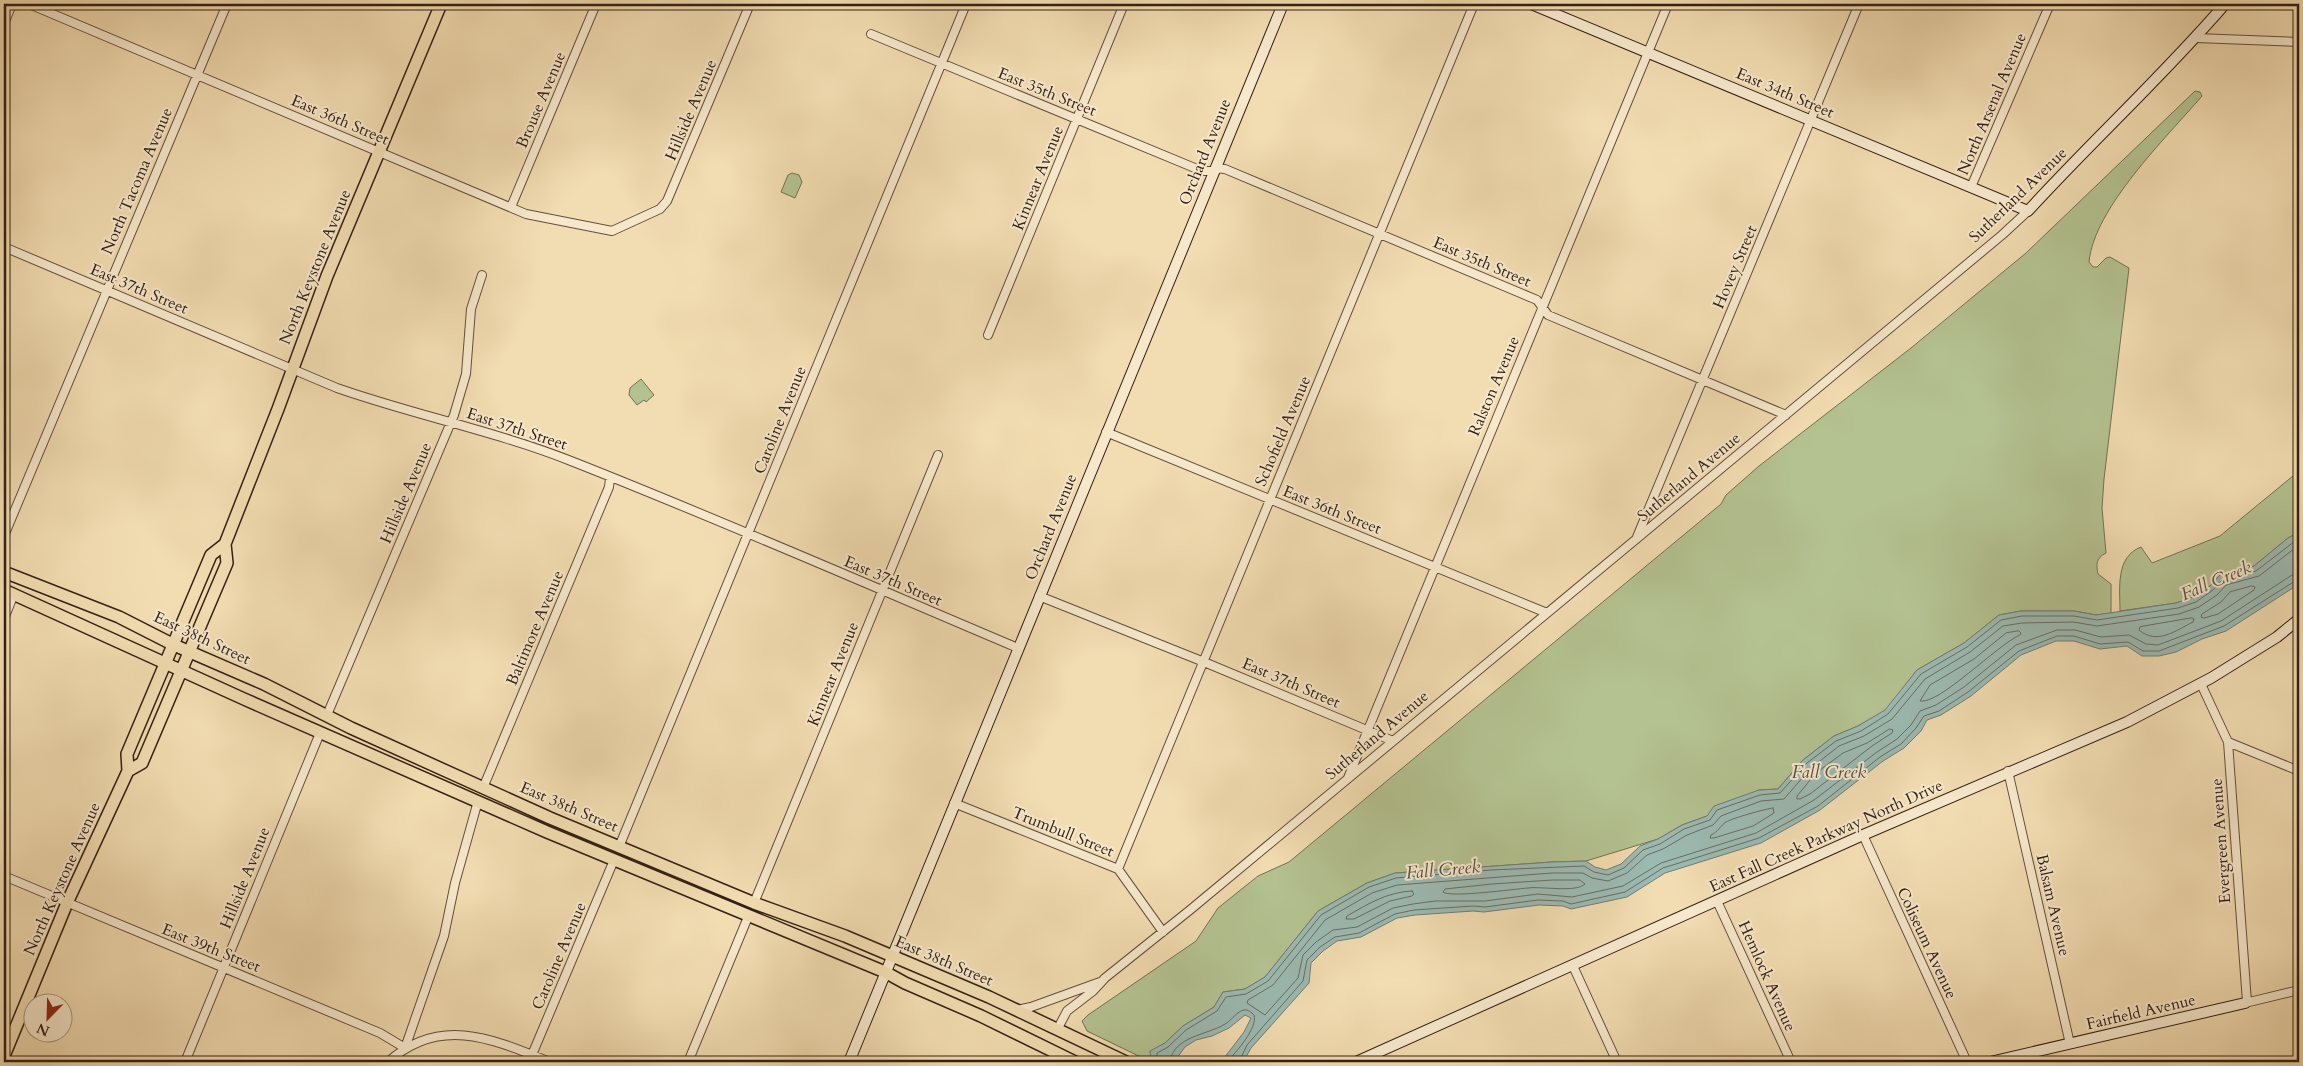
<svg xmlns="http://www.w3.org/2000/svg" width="2303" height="1066" viewBox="0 0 2303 1066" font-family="Cardo,serif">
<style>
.green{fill:#b4c291;stroke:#747152}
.water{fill:#9cbab2;stroke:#727c73}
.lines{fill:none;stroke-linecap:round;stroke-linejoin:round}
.shore{stroke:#686d63;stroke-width:1}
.street-casing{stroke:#644f3b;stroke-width:10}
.secondary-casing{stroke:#342014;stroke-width:12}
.primary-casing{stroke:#342014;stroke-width:14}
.street{stroke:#f7e8cc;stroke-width:8}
.secondary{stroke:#f7e8cc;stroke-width:10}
.primary{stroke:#f2dcb1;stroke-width:11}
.labels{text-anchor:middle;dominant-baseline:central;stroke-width:4;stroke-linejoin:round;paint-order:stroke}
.street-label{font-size:16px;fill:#342014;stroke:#f7e8cc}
.water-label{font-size:18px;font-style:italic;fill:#534e43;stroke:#f7e8cc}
</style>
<rect width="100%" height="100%" fill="#f2dcb1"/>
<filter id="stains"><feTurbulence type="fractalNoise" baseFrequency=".004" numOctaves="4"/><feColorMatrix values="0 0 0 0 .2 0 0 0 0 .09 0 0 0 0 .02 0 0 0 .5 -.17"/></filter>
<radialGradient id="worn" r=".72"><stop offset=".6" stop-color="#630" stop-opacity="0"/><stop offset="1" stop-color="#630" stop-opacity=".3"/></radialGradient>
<path class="green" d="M2195,91L2200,92L2202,96C2166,138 2094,208 2089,262L2093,267H2097L2106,258L2110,257L2129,268L2104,479L2102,508L2106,553C2096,558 2096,564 2098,574L2111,584V613L2096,615L2074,611H2021L1999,615L1964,643L1917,670L1886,710L1858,726L1834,736L1803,760L1778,789L1759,790L1707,816L1682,825L1658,839L1586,861L1552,862L1395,873L1367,883L1318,911L1265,977L1245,989L1223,992L1214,1007L1183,1026L1165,1043L1151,1051V1062L1087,1031L1082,1021L1088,1015L1196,941L1218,908L1258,876L1289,862L1721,504L1726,495L1759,466L1911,348L2026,253Z
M792,173L799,175L802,182L795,198L781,192L788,175Z
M641,379L654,395L646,402L644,400L637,405L629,395L630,388Z
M2299,471V532L2288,538L2254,566L2219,576L2210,586L2193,598L2176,603L2120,611C2120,589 2115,557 2141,547L2152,563L2220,536Z"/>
<path class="water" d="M2299,532V584L2226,631L2202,639L2176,652L2159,656H2142L2127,646L2100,649L2074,641H2056L2021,655L1971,696L1941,715L1927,720L1921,731L1904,748L1883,761L1820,810L1761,843L1665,873L1627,897L1571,909L1563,906L1539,905L1484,912L1473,911L1415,915L1397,918L1361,937L1337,941L1323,951L1311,963L1309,983L1251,1048L1243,1062H1221L1244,1032L1251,1018L1245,1015L1229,1028L1212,1036L1196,1040L1185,1047L1174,1062H1151L1150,1051L1165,1043L1183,1026L1214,1007L1223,992L1245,989L1265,977L1318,911L1367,883L1395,873L1552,862L1586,861L1595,867L1606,870L1621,864L1640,846L1658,839L1682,825L1707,816L1714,806L1759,790L1778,789L1803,760L1834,736L1858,726L1885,710L1917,670L1964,643L1999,615L2021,611H2074L2096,615L2176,603L2193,597L2210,586L2219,576L2254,566L2288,538Z"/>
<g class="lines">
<path class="shore" d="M2299,545L2259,576L2226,585L2217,595L2199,607L2179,614L2097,626L2073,622L2022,623L2003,626L1970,652L1925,679L1892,719L1864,736L1839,746L1811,768L1784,799L1761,801L1721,816L1713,825L1687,835L1663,849L1647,855L1627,873L1608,881L1592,878L1583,873H1552L1397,885L1372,893L1325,920L1273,985L1248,1000L1247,1003L1265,1015L1298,978L1303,955L1316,942L1333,930L1357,927L1393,908L1413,904L1435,901H1485L1538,894L1572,897L1623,886L1661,863L1756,833L1814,800L1877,752L1897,739L1911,725L1920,711L1936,705L1964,687L2016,645L2057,630H2075L2101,637L2129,635L2146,644L2158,645L2221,621L2292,575L2299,574
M2252,586L2255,587L2254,590L2218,614L2204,618L2201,617L2202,614L2221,602L2230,592Z
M2192,618L2194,619L2193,622C2175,631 2157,645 2139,630L2140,627Z
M2019,631L2021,633L2020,635C1997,645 1939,705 1920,701L1930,685L1974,659L2006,633Z
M1890,729L1893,730L1892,733L1872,746L1810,794L1800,799H1797V796L1816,773L1843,753L1867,743Z
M1773,808L1774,813L1753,826L1714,838H1710L1711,835C1718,832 1720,826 1726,822C1733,818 1765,809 1773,808Z
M1553,880H1580L1585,884C1575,893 1542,886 1528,888C1514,889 1450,898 1443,892L1445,889L1492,884Z
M1412,891L1414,894L1412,896L1390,901L1354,919H1346L1347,916C1368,904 1387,892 1412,891Z
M1157,1062V1053L1168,1047L1186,1030L1217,1011L1226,997L1246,994L1268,981L1321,915L1369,887L1396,878L1491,870L1584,866L1594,872L1608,875L1624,868L1643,850L1660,844L1684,829L1710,820L1717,810L1760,795L1780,793L1807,763L1836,741L1861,731L1888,714L1921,674L1967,647L2001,620L2022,616H2074L2097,620L2178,608L2196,602L2213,590L2222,580L2256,571L2299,538
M1170,1062C1173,1036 1208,1035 1225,1024C1231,1021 1237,1011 1244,1010C1248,1009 1252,1013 1254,1015C1258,1028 1236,1052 1227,1062
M1239,1062L1247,1045L1303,981L1307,960L1320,947L1335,937L1359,933L1395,914L1414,910L1473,906L1485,907L1538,900L1563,901L1571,904L1625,892L1663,868L1759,838L1818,806L1880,757L1901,744L1916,728L1924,716L1939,711L1968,692L2019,651L2057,636H2074L2100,644L2128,642L2143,651H2159L2224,626L2295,581L2299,580"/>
<defs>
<path id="street" d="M29,4L526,214L612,231L660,209L667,201L750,4
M4,24L12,4
M871,34L1202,171H1214
M2196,38L2299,42
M1215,168L1225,169L1537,300L1548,315L1786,415
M1971,187L2050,4
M511,207L596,4
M4,247L337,388C414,415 495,431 571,461C721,520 869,585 1018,648
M988,335L1124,4
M1106,432L1547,613
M4,536L227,4
M1637,537L1859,4
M1039,596L1204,662L1393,741
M4,619L14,594
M2201,684L2228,742L2247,1002
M327,715L454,415L466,374L471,309L482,275
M2228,742L2299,771
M2008,771L2070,1044
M1348,778L1668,4
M483,788L609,487L610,478
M954,803L1118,869L1163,932
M1863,835L1967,1062
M619,847L966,4
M1118,869L1474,4
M4,876L380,1033L405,1048L444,936L455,883L478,801
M1717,901L1791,1062
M754,903L938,455
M1573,966L1617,1062
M2245,1003L2299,990
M1017,1010L1031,1007L1100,982
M1057,1030L1067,1011L1093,991L1105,978L1190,910L2002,235L2028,211
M185,1062L320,733
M388,1062C440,1015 493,1039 550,1062
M529,1062L614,860
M688,1062L748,917"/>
<path id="secondary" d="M1531,4L2028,211C2092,141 2163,76 2225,4
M849,1062L1283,4
M1356,1062L1863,835L2127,722L2211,678L2277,637L2299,619
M1990,1062L2245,1003"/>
<path id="primary" d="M4,572L119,617L174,645L264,684L351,728L550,818L754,903L845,936L989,997L1126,1062
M4,590L244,699L547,832L885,972L905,983L981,1016L1075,1062
M128,771L142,763L227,563L225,544L278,409L327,276L441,4
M4,1056L67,903L128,771L127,754L211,555L225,544"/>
</defs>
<use href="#street" class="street-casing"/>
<use href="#secondary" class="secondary-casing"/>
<use href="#primary" class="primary-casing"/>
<use href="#street" class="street"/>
<use href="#secondary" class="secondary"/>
<use href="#primary" class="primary"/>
</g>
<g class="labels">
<g class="street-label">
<text transform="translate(1047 92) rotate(22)">East 35th Street</text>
<text transform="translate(1785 93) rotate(23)">East 34th Street</text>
<text transform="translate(541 100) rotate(-67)">Brouse Avenue</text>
<text transform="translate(1992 104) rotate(-67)">North Arsenal Avenue</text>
<text transform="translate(691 110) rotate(-67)">Hillside Avenue</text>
<text transform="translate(340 120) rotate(23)">East 36th Street</text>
<text transform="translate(1205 152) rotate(-68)">Orchard Avenue</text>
<text transform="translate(1038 178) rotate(-68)">Kinnear Avenue</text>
<text transform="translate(137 181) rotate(-67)">North Tacoma Avenue</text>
<text transform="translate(2018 195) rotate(-44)">Sutherland Avenue</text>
<text transform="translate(1482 262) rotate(23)">East 35th Street</text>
<text transform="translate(315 267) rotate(-68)">North Keystone Avenue</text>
<text transform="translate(1735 267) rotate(-67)">Hovey Street</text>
<text transform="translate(139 289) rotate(23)">East 37th Street</text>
<text transform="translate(1494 386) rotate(-67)">Ralston Avenue</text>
<text transform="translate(780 420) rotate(-68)">Caroline Avenue</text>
<text transform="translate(517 429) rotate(18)">East 37th Street</text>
<text transform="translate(1283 431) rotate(-67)">Schofield Avenue</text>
<text transform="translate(1689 477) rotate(-40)">Sutherland Avenue</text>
<text transform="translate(406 493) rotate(-67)">Hillside Avenue</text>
<text transform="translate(1332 510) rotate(22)">East 36th Street</text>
<text transform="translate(1051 527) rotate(-68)">Orchard Avenue</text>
<text transform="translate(893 581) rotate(23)">East 37th Street</text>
<text transform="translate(535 628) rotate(-67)">Baltimore Avenue</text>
<text transform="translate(202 638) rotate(25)">East 38th Street</text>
<text transform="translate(833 674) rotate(-68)">Kinnear Avenue</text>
<text transform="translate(1291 683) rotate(23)">East 37th Street</text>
<text transform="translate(1377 735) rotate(-40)">Sutherland Avenue</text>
<text transform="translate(569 807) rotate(23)">East 38th Street</text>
<text transform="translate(1063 832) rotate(22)">Trumbull Street</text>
<text transform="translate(1826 836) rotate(-24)">East Fall Creek Parkway North Drive</text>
<text transform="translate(2221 841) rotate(-94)">Evergreen Avenue</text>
<text transform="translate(245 878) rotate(-68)">Hillside Avenue</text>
<text transform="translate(62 879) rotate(-66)">North Keystone Avenue</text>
<text transform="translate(2053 905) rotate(77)">Balsam Avenue</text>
<text transform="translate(1927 943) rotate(65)">Coliseum Avenue</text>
<text transform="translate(211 948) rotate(22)">East 39th Street</text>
<text transform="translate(559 956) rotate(-67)">Caroline Avenue</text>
<text transform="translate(944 961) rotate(23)">East 38th Street</text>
<text transform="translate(1767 976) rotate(66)">Hemlock Avenue</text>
<text transform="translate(2141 1012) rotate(-13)">Fairfield Avenue</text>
</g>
<g class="water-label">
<text transform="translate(2216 581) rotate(-23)">Fall Creek</text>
<text x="1829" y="772">Fall Creek</text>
<text transform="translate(1443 870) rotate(-5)">Fall Creek</text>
</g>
</g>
<rect width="2303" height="1066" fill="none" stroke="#f2dcb1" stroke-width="20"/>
<rect x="5" y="5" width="2293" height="1056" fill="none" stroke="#342014" stroke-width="2.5"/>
<rect x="10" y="10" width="2283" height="1046" fill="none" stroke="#342014"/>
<g transform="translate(48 1018) rotate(203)"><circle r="24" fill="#f7e8cc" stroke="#a99882"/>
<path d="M0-4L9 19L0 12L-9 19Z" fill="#8f2418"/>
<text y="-8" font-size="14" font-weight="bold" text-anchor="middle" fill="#342014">N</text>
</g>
<rect width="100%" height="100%" filter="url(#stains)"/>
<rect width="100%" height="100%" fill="url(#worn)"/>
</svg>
